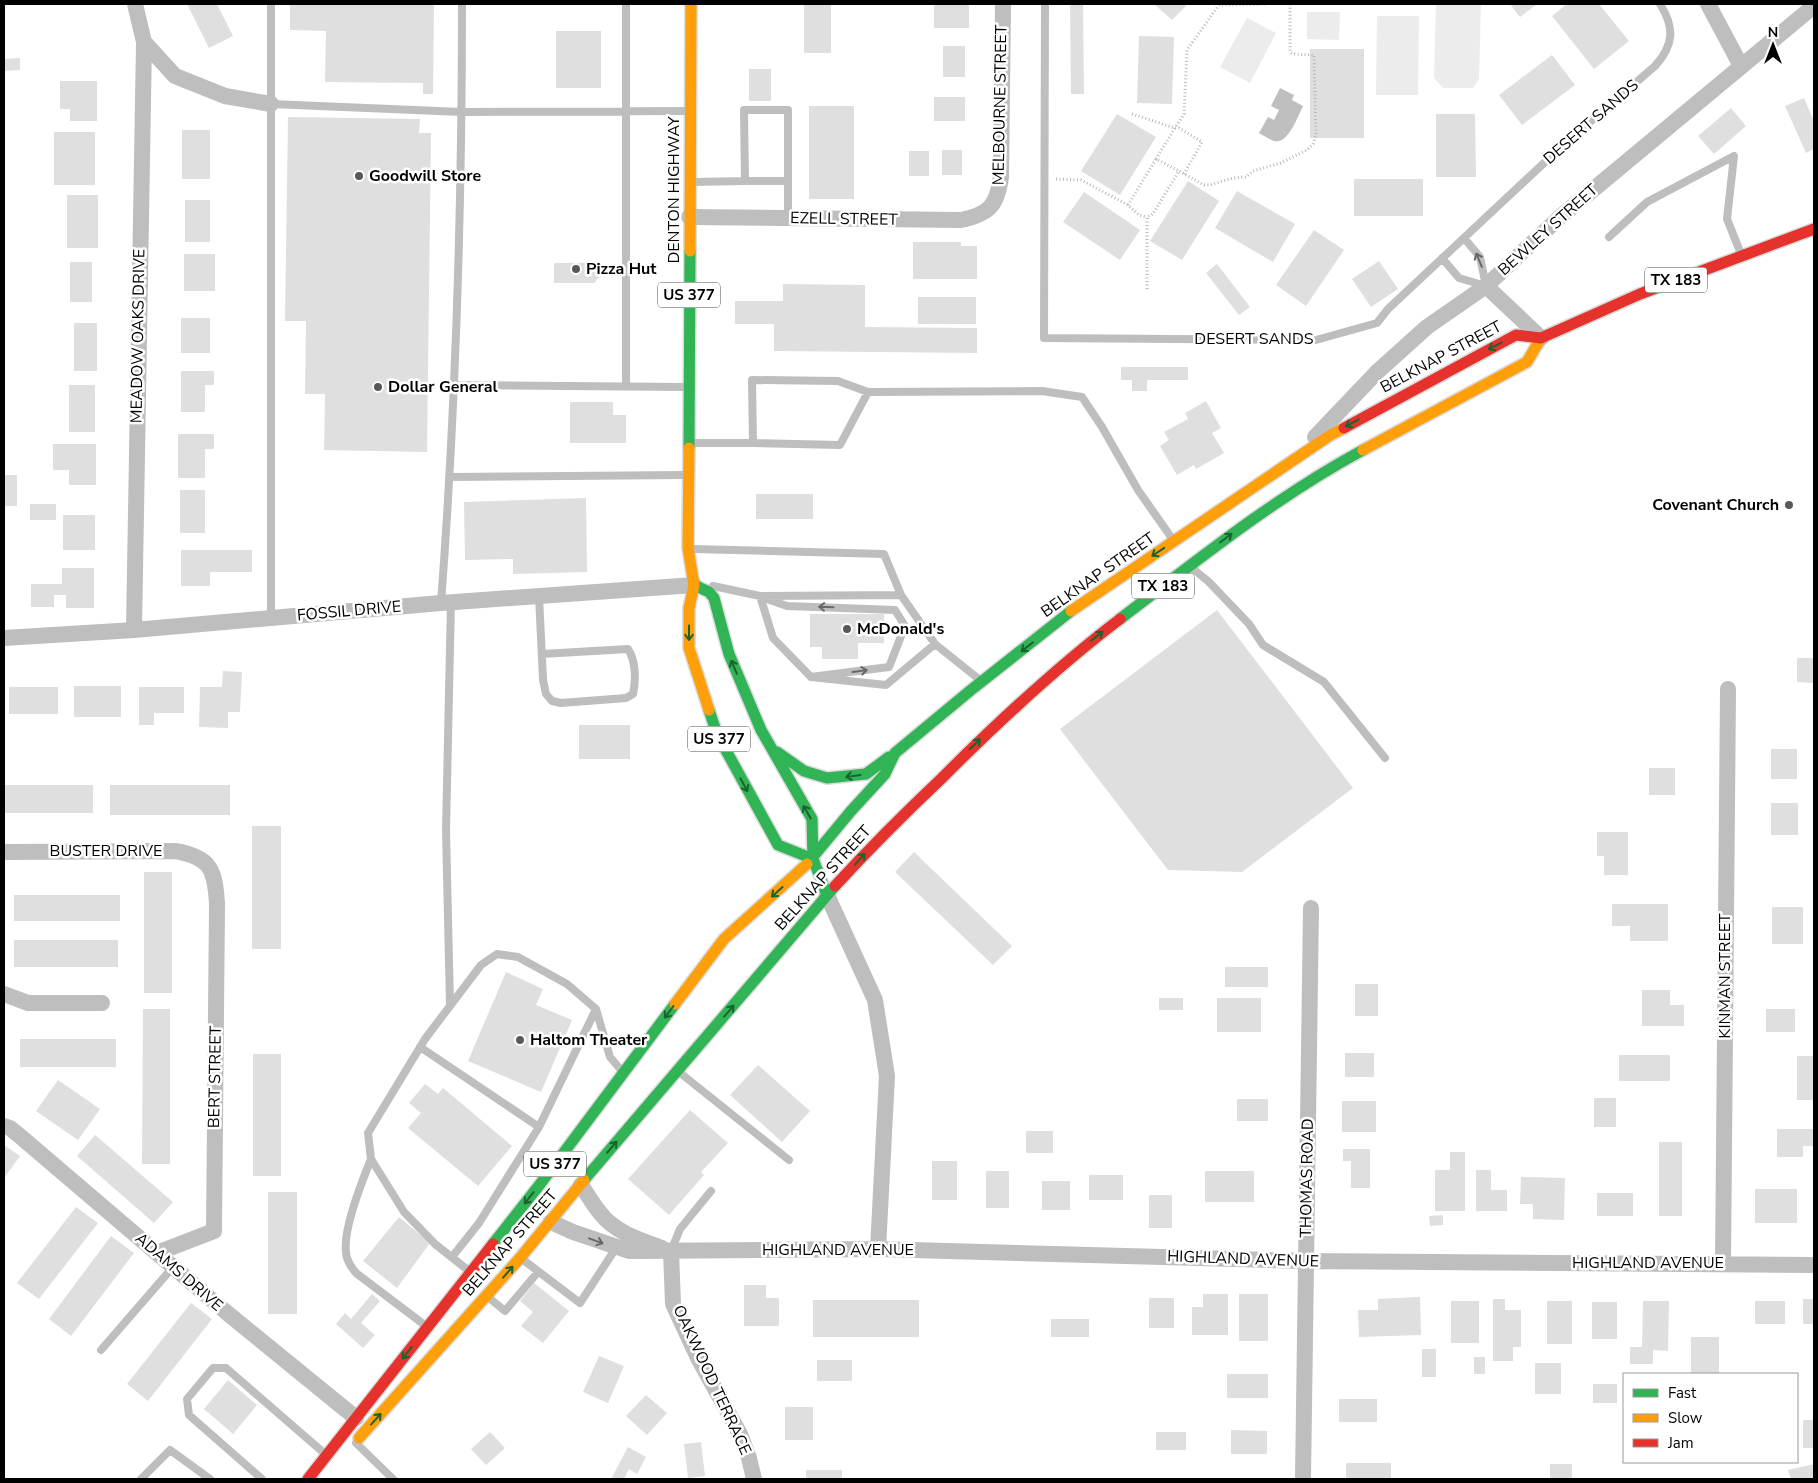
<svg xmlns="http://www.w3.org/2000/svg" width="1818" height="1483" viewBox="0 0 1818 1483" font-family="'Nunito Sans',sans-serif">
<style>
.green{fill:#ececec}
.water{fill:#bfbfbf}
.building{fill:#dfdfdf}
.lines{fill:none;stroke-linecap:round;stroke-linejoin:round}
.fast-casing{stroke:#dbdbdb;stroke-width:14}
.slow-casing{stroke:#dbdbdb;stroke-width:14}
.jam-casing{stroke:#dbdbdb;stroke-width:14}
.path{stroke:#b9b9b9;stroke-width:3;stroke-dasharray:1 2.5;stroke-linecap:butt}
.lane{stroke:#bebebe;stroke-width:8}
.street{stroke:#bebebe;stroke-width:16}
.fast{stroke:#30b455;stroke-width:11}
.slow{stroke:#ff9f0a;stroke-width:11}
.jam{stroke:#e5322d;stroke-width:11}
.oneway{stroke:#686868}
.oneway2{stroke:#1a632f}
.poi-dot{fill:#595959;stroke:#fff;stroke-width:2}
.labels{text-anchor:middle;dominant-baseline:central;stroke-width:5;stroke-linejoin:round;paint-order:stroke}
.shield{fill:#fff;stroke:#4c4c4c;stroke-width:1}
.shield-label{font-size:15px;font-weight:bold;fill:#000}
.street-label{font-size:16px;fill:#000;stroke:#fff}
.poi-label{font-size:16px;font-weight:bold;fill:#000;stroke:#fff;text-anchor:start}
</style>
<rect width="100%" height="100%" fill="#fff"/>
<path class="green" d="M1436,4H1481L1479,79L1473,88H1443L1434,78Z
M1307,12H1340L1339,40L1307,39Z
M1377,16H1419L1418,95H1376Z
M1247,18L1276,33L1250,83L1220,67Z"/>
<path class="water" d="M1280,88L1294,95L1292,100L1303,106C1298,116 1288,145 1274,141C1269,139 1264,136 1259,133L1268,117L1274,120L1279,110L1271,106Z"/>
<path class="building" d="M187,4H217L233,36L209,48Z
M290,4H434L433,94H423V83L325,82L326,31L290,30Z
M804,4H831V53H804Z
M934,4H969V28H934Z
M1070,4H1083L1084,94H1071Z
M1154,4H1188L1172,20Z
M1510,4H1537L1520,17Z
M1567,4H1599L1629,41L1594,69L1552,16Z
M556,31H601V88H556Z
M1139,36L1174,37L1172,104L1137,103Z
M943,46H965V77H943Z
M1310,49H1364V138H1310Z
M1552,55L1575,85L1522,125L1499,95Z
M20,58V70L4,71V59Z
M749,69H771V101H749Z
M60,81H97V121H70V109H60Z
M934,97H965V121H934Z
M1804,98L1814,121V149L1806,153L1785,106Z
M809,106H854V199H809Z
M1731,108L1746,126L1714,154L1698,136Z
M1117,114L1156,137L1120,195L1081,171Z
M1436,114H1475L1476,177H1436Z
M288,117L420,119L419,133H431L427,452L324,450L325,394H305L306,321H285Z
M182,130H210V179H182Z
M54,132H95V185H54Z
M942,150H962V175H942Z
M909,151H929V176H909Z
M1354,179H1423V216H1354Z
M1188,181L1219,201L1182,260L1150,241Z
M1237,191L1295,224L1273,262L1215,228Z
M1084,192L1140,230L1120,260L1063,222Z
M67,195H98V248H67Z
M185,200H210V242H185Z
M1314,230L1344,250L1306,306L1276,285Z
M913,242H961V246H977V279H913Z
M184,254H215V291H184Z
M1379,261L1398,289L1371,307L1352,279Z
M70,262H92V302H70Z
M554,263H594L603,273L594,283H554Z
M1217,264L1250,307L1239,315L1206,273Z
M783,284L865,285V327L977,328V353L774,351V324H735V301H783Z
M918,297H976V324H918Z
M181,318H210V353H181Z
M74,323H97V371H74Z
M1121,367H1188V380H1147V391H1132V380H1121Z
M181,371H214V385H205V412H181Z
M69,385H95V432H69Z
M1206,401L1221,428L1212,433L1224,453L1196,469L1194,465L1177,475L1160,446L1169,440L1164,432L1188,419L1185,413Z
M570,402H613V415H626V443H570Z
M178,434H214V449H205V478H178Z
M53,444H96V485H69V470H53Z
M4,475H17V506H4Z
M180,490H205V533H180Z
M756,494H813V519H756Z
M586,498L587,572L513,574V559L465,560L464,502Z
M30,504H56V520H30Z
M63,515H95V550H63Z
M181,550H252V572H210V586H181Z
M62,568H94V608H66V595H54V607H31V584H62Z
M1217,610L1353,788L1242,872L1168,870L1060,729Z
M810,614H884V643H858V659H822V647H810Z
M1797,658H1814V683L1797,682Z
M223,671L242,672L240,712H228V728L199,727L200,687H222Z
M74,686H121V717H74Z
M9,687H58V714H9Z
M139,687H184V713H154V725H139Z
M579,725H630V759H579Z
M1771,749H1797V779H1771Z
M1649,768H1675V795H1649Z
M4,785H93V813H4Z
M110,785H230V815H110Z
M1771,803H1798V835H1771Z
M252,826H281V949H252Z
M1597,832H1628V875H1604V856H1597Z
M914,852L1012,946L993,965L895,872Z
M144,872H172V993H144Z
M14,895H120V921H14Z
M1612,904H1668V941H1630V926H1612Z
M1772,907H1803V944H1772Z
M14,940H118V967H14Z
M1225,967H1268V987H1225Z
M506,972L543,989L536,1005L572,1020L541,1092L468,1061Z
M1355,984H1378V1016H1355Z
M1642,990H1670V1005H1684V1026H1642Z
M1159,998H1183V1010H1159Z
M1217,998H1261V1032H1217Z
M143,1009H170V1164H142Z
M1766,1009H1795V1032H1766Z
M20,1039H116V1067H20Z
M1345,1053H1374V1077H1345Z
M253,1054H281V1176H253Z
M1619,1055H1670V1081H1619Z
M1797,1056H1814V1100H1797Z
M758,1065L810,1111L782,1142L730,1095Z
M58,1080L100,1109L78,1140L36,1111Z
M425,1084L438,1094L443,1088L512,1146L478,1186L408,1128L421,1113L409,1103Z
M1594,1098H1616V1127H1594Z
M1237,1099H1268V1121H1237Z
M1342,1101H1376V1132H1342Z
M690,1110L728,1143L701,1172L704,1175L669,1215L628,1179Z
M1777,1129H1814V1146H1803V1157H1777Z
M1026,1131H1053V1153H1026Z
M95,1135L173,1202L154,1223L77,1156Z
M1659,1142H1682V1216H1659Z
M4,1145L20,1156L4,1178Z
M1343,1149H1370V1188H1351V1161H1343Z
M1450,1152H1465V1211H1435V1170H1450Z
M932,1161H957V1200H932Z
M1476,1170H1491V1190H1507V1211H1476Z
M986,1171H1009V1208H986Z
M1205,1171H1254V1202H1205Z
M1089,1175H1123V1200H1089Z
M1521,1177L1565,1178L1564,1220L1533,1219V1204H1520Z
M1042,1181H1070V1210H1042Z
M1755,1189H1797V1223H1755Z
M268,1192H297V1314H268Z
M1597,1193H1633V1216H1597Z
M1149,1195H1172V1228H1149Z
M76,1207L98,1223L39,1299L17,1283Z
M1443,1215V1225L1430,1226L1429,1216Z
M399,1217L430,1243L397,1288L363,1261Z
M111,1236L134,1253L71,1336L49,1319Z
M534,1283L569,1311L543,1343L521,1326L533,1312L520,1301Z
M744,1285H766V1298H779V1326H744Z
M372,1294L380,1301L361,1323L375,1335L363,1348L336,1324L345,1313L351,1319Z
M1203,1294H1228V1335H1192V1307H1203Z
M1239,1294H1268V1341H1239Z
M1420,1297L1421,1335L1359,1337L1358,1310H1378V1299Z
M1149,1298H1174V1328H1149Z
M1493,1299H1505V1310H1521V1347H1513V1361H1493Z
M1803,1299H1814V1324H1803Z
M813,1300H919V1337H813Z
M1451,1301H1479V1343H1451Z
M1547,1301H1572V1344H1547Z
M1643,1301H1669L1668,1351L1653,1350V1364H1630V1347H1642Z
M1755,1301H1785V1324H1755Z
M1592,1302H1617V1339H1592Z
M191,1303L212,1319L148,1401L127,1384Z
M1051,1319H1089V1337H1051Z
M1691,1337H1719V1374H1691Z
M1422,1349H1436V1377H1422Z
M599,1356L624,1366L608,1403L583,1392Z
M1474,1357H1485V1374H1474Z
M817,1360H852V1381H817Z
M1535,1363H1561V1394H1535Z
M1227,1374H1268V1398H1227Z
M228,1380L257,1405L233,1434L204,1409Z
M1593,1384H1617V1403H1593Z
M646,1395L667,1413L647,1435L626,1416Z
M1339,1399H1377V1422H1339Z
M785,1407H813V1440H785Z
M1803,1420H1814V1448H1803Z
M1231,1430L1267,1431V1454H1231Z
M490,1432L505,1448L486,1465L471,1449Z
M1156,1432H1186V1450H1156Z
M701,1442L705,1476L688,1478L684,1444Z
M628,1447L646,1457L637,1474L629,1469L624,1479H611Z
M1346,1463H1391V1479H1346Z
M1550,1464H1572V1479H1550Z
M1814,1464V1479H1791L1788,1470Z
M806,1470H842V1479H806Z"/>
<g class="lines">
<defs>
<path id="fast" d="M689,448L690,251
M694,585L709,592L714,598L729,654L761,730L812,819L813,859L827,895
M1120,619C1199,559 1276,497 1363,450
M709,710L717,734L778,845L813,859
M777,752L804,771L827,778L866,774L889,757
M807,864L851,811L885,774L895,753L971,690L1071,611
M584,1180L835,886
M493,1244L541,1183L675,1004"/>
<path id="slow" d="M690,251L691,4
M689,448L688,548L694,585L689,608V648L709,710
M1363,450L1527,362L1541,338
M1071,611L1329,436L1344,428
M675,1004L724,939L807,864
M359,1438L520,1258L584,1180"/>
<path id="jam" d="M1541,338L1640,294L1814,229
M1344,428L1516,335L1541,338
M835,886C869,849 905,813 942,778C998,722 1057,667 1120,619
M308,1479L493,1244"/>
</defs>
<use href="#fast" class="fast-casing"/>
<use href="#slow" class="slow-casing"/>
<use href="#jam" class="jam-casing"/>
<path class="path" d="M1132,114L1175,128L1156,159L1179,171
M1184,174L1202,142L1179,128H1175L1184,114L1187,50L1219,5L1265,4
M1056,179L1081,180L1128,205L1139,215L1147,217
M1128,205L1156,159
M1147,289V217L1153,214L1179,171L1204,185H1210L1233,178L1246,177L1253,171L1281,163L1307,150L1313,144L1316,135L1314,55L1293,54L1290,52V4"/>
<path class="lane" d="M271,4V618
M1045,4L1044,338L1316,340L1377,323L1388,309L1560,148L1655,66C1674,45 1675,28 1660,4
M271,104L462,112L688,111
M745,181H788
M693,182L745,181L744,110H788V218
M1609,237L1647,202L1734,156L1727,219L1741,254
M1442,258L1459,278L1486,286L1480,257L1464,238
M455,385L684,387
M626,386V4
M868,392L840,445L753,443L752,380L838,381L868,392L1042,391L1082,397L1102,427L1138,490L1171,537
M693,443H753
M450,477L684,475
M693,549L884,554L901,595
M1193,569L1208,581L1249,624L1263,645L1324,682L1385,758
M713,586L760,596L901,595L935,644L980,680
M539,596L543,680L546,694L552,701L561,703L626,698L633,694C636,680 636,661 628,649L542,654
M760,596L773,638L811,677L886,685L935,644
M767,599L787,606L895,610L905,626L889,667L811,677
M441,603C456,404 462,204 462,4
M450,1005L446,830L451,602
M420,1047L539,1127L479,1223L452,1257
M679,1072L789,1160
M539,1127L596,1009
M371,1159C362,1182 343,1228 346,1252C346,1260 351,1267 356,1273L426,1326
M671,1251L680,1229L711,1191
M522,1259L580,1303L616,1248
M469,1271L435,1244L404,1212L371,1159L368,1133L425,1039L481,965L497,954L518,957L567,984L596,1009L610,1057L621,1070
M488,1297L505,1311L538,1272
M101,1350L173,1267
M356,1443L393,1479
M141,1479L170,1450L210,1479
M262,1479L189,1415L187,1399L213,1368H226L324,1453"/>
<path class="street" d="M1708,4L1741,66
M144,42L175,76L225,96L271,104
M689,217L961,220C990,214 997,205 1001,177L1003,4
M1486,286L1541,338
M1315,437L1377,372L1427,327L1486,286L1559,218L1814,6
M134,630L144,42L135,4
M4,638L134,630L441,603L694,585
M4,852L175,851C211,857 215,870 217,904L214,1231L157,1253
M827,895L875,1000L887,1076L878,1249
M4,994L28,1003H102
M4,1126L10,1128L21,1137L226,1312L356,1418
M581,1185C588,1195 593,1205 601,1214C616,1233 641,1240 662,1248
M551,1222L573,1232L629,1251L878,1249L1305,1261L1814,1265
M671,1251L673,1304L698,1358L740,1434L749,1458L754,1479
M1723,1264L1728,689
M1303,1479L1311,908"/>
<use href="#fast" class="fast"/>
<use href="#slow" class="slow"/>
<use href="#jam" class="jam"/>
</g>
<defs><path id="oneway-shaft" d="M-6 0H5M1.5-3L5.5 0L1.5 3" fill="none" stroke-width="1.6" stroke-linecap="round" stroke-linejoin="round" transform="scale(1.25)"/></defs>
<g class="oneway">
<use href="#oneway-shaft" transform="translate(1479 260) rotate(-112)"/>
<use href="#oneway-shaft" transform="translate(826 607) rotate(-178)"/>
<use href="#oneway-shaft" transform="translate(860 671) rotate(-8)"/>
<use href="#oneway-shaft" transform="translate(596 1241) rotate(20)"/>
</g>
<g class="oneway2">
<use href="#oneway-shaft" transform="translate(1495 346) rotate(152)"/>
<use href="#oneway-shaft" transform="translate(1352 423) rotate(151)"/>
<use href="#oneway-shaft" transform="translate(1226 538) rotate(-37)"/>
<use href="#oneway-shaft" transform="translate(1158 552) rotate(146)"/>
<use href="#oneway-shaft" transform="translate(689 633) rotate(90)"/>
<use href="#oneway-shaft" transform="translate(1097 636) rotate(-38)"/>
<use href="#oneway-shaft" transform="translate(1027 647) rotate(142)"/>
<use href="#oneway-shaft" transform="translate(734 667) rotate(-113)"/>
<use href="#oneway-shaft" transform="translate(975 744) rotate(-44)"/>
<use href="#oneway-shaft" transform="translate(853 776) rotate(172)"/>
<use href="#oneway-shaft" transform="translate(744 785) rotate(62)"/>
<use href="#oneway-shaft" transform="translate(807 812) rotate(-120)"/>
<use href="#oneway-shaft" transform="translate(860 859) rotate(-48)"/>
<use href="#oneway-shaft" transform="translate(777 892) rotate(138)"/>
<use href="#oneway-shaft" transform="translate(729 1011) rotate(-49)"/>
<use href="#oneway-shaft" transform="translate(669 1012) rotate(127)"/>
<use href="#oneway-shaft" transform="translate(612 1147) rotate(-50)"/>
<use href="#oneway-shaft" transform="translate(529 1198) rotate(128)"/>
<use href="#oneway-shaft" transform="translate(508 1272) rotate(-49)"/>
<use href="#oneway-shaft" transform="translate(407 1353) rotate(128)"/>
<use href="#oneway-shaft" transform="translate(376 1419) rotate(-48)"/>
</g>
<g class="poi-dot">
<circle cx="359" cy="176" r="5"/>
<circle cx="576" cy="269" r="5"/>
<circle cx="378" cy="387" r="5"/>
<circle cx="1789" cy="505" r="5"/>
<circle cx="847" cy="629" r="5"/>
<circle cx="520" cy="1040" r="5"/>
</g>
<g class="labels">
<g class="shield">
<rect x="1645" y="267.5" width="62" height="25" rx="4"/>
<rect x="658" y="282.5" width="62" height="25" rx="4"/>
<rect x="1132" y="573.5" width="62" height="25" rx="4"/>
<rect x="688" y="726.5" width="62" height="25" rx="4"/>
<rect x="524" y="1151.5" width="62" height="25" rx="4"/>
</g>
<g class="shield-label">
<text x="1676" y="280">TX 183</text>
<text x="689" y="295">US 377</text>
<text x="1163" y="586">TX 183</text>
<text x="719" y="739">US 377</text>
<text x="555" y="1164">US 377</text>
</g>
<g class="street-label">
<text transform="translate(1000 105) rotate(-89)">MELBOURNE STREET</text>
<text transform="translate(1591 122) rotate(-41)">DESERT SANDS</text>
<text transform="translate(674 190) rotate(-90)">DENTON HIGHWAY</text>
<text transform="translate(844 219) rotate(1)">EZELL STREET</text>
<text transform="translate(1548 230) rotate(-42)">BEWLEY STREET</text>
<text transform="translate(138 336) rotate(-89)">MEADOW OAKS DRIVE</text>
<text x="1254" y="339">DESERT SANDS</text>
<text transform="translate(1441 357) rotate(-28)">BELKNAP STREET</text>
<text transform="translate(1098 575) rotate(-35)">BELKNAP STREET</text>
<text transform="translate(349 611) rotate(-5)">FOSSIL DRIVE</text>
<text x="106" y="851">BUSTER DRIVE</text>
<text transform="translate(823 878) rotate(-48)">BELKNAP STREET</text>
<text transform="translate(1725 976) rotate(-90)">KINMAN STREET</text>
<text transform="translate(215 1077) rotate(-89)">BERT STREET</text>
<text transform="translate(1307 1178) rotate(-89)">THOMAS ROAD</text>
<text transform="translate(510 1243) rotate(-49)">BELKNAP STREET</text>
<text x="838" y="1250">HIGHLAND AVENUE</text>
<text transform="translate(1243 1259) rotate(2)">HIGHLAND AVENUE</text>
<text x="1648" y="1263">HIGHLAND AVENUE</text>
<text transform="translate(179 1272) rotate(41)">ADAMS DRIVE</text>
<text transform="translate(712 1380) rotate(65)">OAKWOOD TERRACE</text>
</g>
<g class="poi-label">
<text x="369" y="176">Goodwill Store</text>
<text x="586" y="269">Pizza Hut</text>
<text x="388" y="387">Dollar General</text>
<text x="1779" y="505" text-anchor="end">Covenant Church</text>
<text x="857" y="629">McDonald's</text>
<text x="530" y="1040">Haltom Theater</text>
</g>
</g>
<rect width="1818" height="1483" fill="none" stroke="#000000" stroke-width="10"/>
<rect x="1623" y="1373" width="175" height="90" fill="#ffffff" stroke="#999999"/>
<rect x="1633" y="1389" width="25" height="8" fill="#30b455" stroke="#999999"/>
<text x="1668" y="1398" font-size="15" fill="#000000">Fast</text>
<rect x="1633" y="1414" width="25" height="8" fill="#ff9f0a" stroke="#999999"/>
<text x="1668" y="1423" font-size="15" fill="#000000">Slow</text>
<rect x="1633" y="1439" width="25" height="8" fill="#e5322d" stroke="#999999"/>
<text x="1668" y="1448" font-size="15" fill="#000000">Jam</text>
<g transform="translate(1773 45)" stroke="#ffffff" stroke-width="4" paint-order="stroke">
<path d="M0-4L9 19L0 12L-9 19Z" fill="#000000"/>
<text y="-8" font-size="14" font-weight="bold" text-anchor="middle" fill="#000000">N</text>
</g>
</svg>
